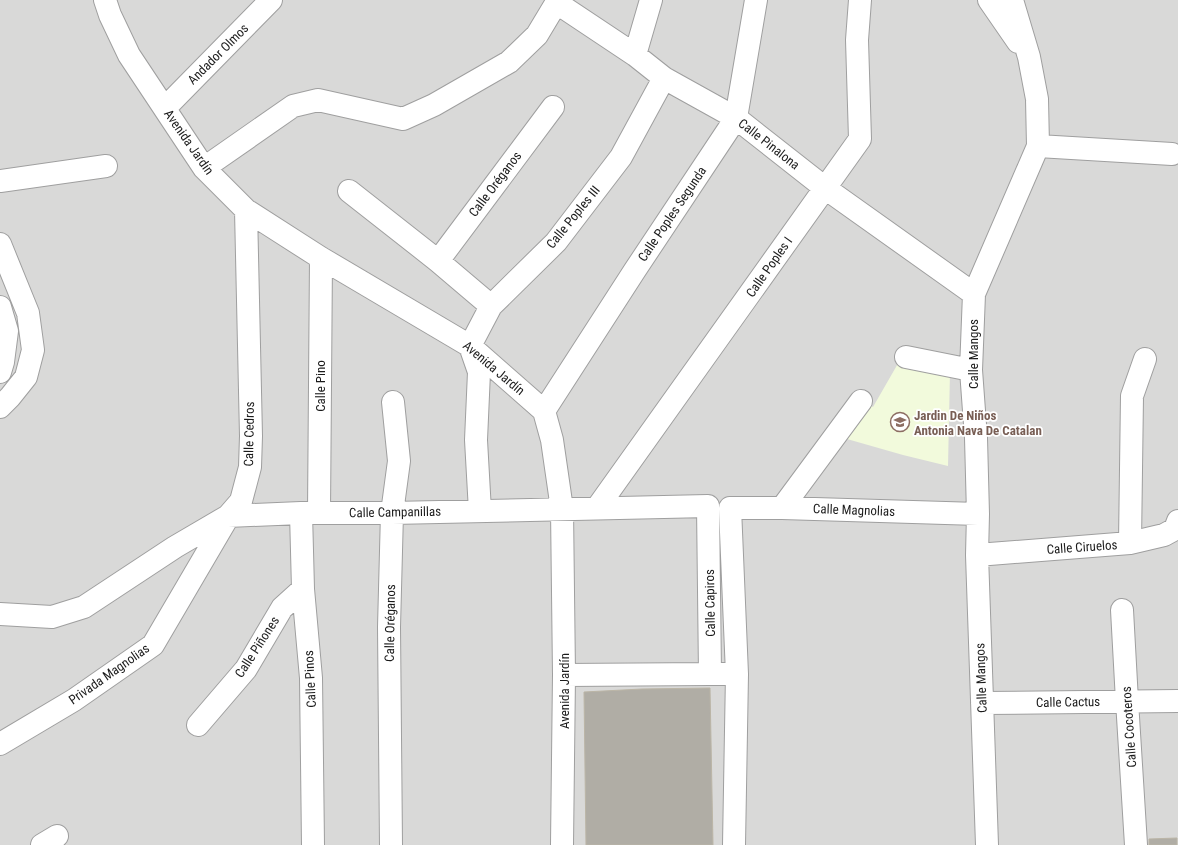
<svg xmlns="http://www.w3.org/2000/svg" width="1178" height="845" viewBox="0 0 1178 845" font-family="'Roboto Condensed',sans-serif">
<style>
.residential{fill:#d9d9d8}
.education{fill:#f2fadc}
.building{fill:#b0ada5;stroke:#bbb5a6}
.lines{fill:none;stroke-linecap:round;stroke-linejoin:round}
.minor-casing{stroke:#9f9f9f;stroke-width:24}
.minor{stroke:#fff;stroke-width:22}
.labels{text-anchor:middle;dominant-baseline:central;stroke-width:3.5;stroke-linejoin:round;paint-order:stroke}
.street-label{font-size:13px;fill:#1b1b1b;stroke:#fff}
.education-label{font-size:13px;font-weight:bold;fill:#785e54;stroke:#fff;text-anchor:start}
</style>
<rect width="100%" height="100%" fill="#ecebe2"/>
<path class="residential" d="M0,0H1178V845H0Z"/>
<path class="education" d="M900,360L950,372L948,466L903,455L840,437L864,402L873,407Z"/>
<path class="building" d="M710,688L713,845H586L584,692L642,689Z
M1177,838V845H1149V839Z"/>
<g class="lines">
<defs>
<path id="minor" d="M105,0L110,15L129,55L204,168L246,210L321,258L470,346L544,411L552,440L562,509L564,675L562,845
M989,0L1018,42
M557,3L635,55L664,78L736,118L825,188L974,294
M635,55L651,0
M165,108L271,0
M1038,146L1172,154
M204,168L293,106L318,100L403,119L434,105L509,62L537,35L558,0
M0,181L106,166
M349,191L438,261L491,306
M0,244L28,313L33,350L26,377L10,397L0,407
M438,261L553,107
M0,307L7,331L3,362L0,372
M906,357L971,370
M544,411L635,270L736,118L756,0
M597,508L860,139L857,40L860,0
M782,508L861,401
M480,511L476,440L479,372L470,346L491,306L556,242L621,157L664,78
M301,513L303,589L311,678L313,845
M319,513L321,258
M228,516L301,513H392L708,506L710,674H737
M1130,543L1132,396L1145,359
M977,555L1130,543L1164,535L1175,529L1178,521
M1122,610L1127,701L1136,845
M0,614L52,617L84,607L175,547L228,516L241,501L250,467L251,436L246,210
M564,675L710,674
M982,703L1178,701
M198,725L246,669L282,608L303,589
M0,744L74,700L153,645L228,517
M42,845L57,836
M391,845L389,627L392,513L399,461L393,402
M734,845L737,674L730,508H782L978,514
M987,845L977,555L978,514L976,438L971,370L974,294L1038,146L1037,99L1029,57L1012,0"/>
</defs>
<use href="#minor" class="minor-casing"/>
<use href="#minor" class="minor"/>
</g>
<defs>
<symbol id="school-ring" viewBox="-11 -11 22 22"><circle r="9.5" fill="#fff" stroke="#8d6e63" stroke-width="1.5"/><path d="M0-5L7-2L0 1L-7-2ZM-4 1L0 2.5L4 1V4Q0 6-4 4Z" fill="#8d6e63"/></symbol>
</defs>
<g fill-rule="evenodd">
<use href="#school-ring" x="889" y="411" width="22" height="22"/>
</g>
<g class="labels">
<g class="street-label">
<text transform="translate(218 54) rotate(-45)">Andador Olmos</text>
<text transform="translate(189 142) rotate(55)">Avenida Jardín</text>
<text transform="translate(769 144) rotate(38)">Calle Pinalona</text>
<text transform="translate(495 184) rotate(-53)">Calle Oréganos</text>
<text transform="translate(672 214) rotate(-56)">Calle Poples Segunda</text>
<text transform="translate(573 217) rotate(-51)">Calle Poples III</text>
<text transform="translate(769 267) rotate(-55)">Calle Poples I</text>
<text transform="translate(973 354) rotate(-90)">Calle Mangos</text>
<text transform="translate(494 368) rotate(40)">Avenida Jardín</text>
<text transform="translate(320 386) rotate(-90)">Calle Pino</text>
<text transform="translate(249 434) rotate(-89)">Calle Cedros</text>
<text transform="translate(854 510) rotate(2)">Calle Magnolias</text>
<text transform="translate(395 512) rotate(-1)">Calle Campanillas</text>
<text transform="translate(1082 547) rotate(-4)">Calle Ciruelos</text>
<text transform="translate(710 603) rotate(-91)">Calle Capiros</text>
<text transform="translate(390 623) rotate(-89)">Calle Oréganos</text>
<text transform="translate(257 647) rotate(-57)">Calle Piñones</text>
<text transform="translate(109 674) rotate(-35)">Privada Magnolias</text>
<text transform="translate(981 678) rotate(-92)">Calle Mangos</text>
<text transform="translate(310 679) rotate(-93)">Calle Pinos</text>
<text transform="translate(564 691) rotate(-90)">Avenida Jardín</text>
<text transform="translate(1068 702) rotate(-1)">Calle Cactus</text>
<text transform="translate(1129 727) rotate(-94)">Calle Cocoteros</text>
</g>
<g class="education-label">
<text x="914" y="415">Jardin De Niños<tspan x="914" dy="15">Antonia Nava De Catalan</tspan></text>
</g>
</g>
</svg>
